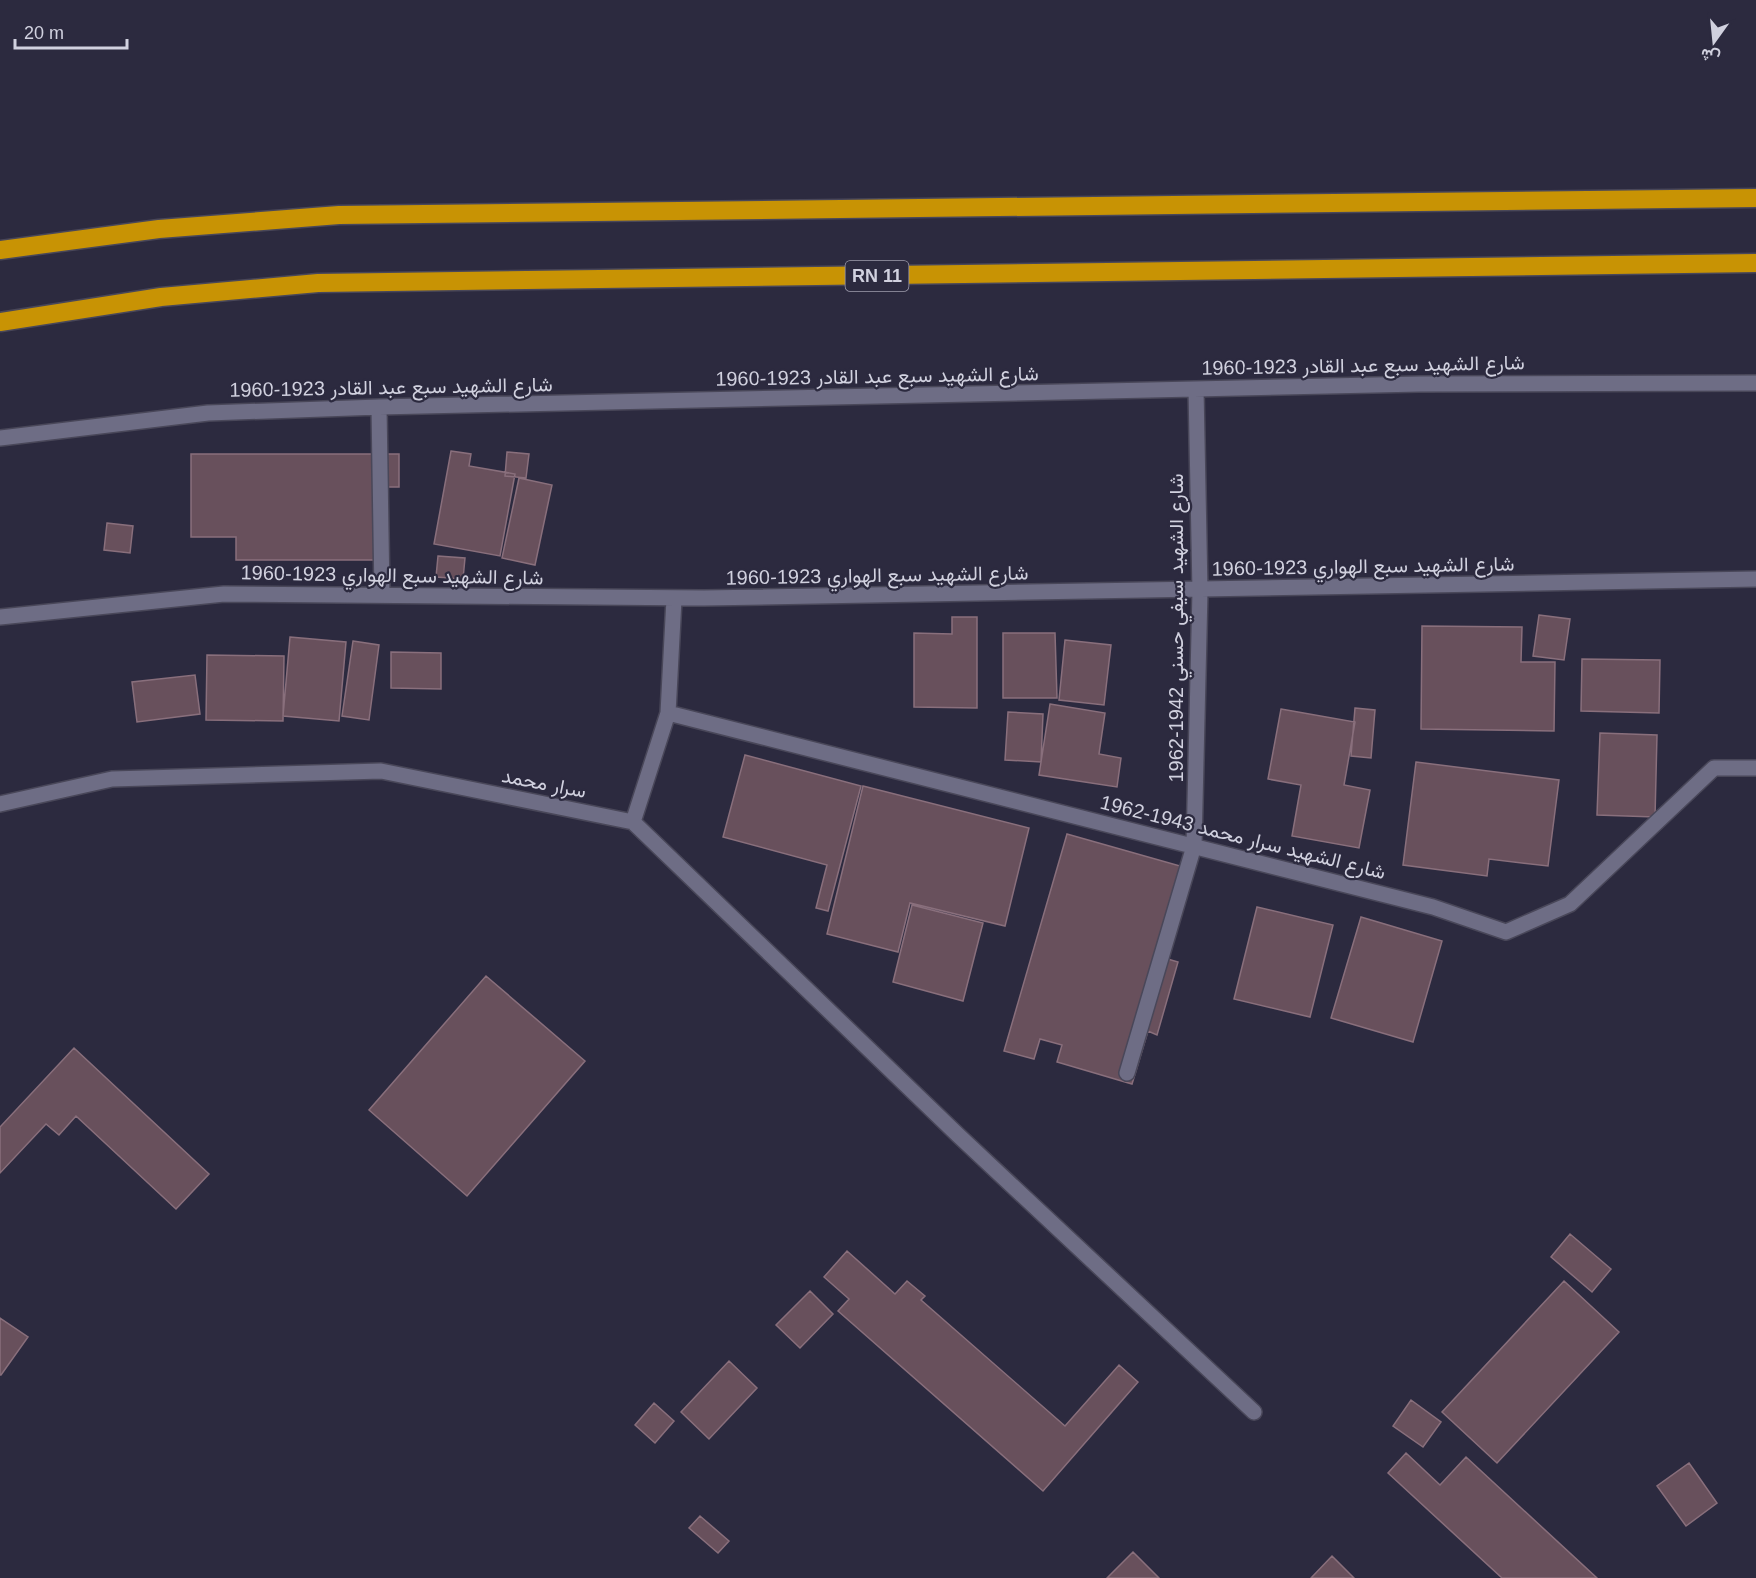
<svg xmlns="http://www.w3.org/2000/svg" width="1756" height="1578" viewBox="0 0 1756 1578" font-family="Arial,Vazirmatn,sans-serif">
<style>
.building{fill:#68505c;stroke:#896f7c;stroke-width:1.5}
.lines{fill:none;stroke-linecap:round;stroke-linejoin:round}
.street-casing{stroke:#494759;stroke-width:18}
.highway-casing{stroke:#494759;stroke-width:21}
.street{stroke:#6e6d85;stroke-width:15}
.highway{stroke:#c89304;stroke-width:18}
.labels{text-anchor:middle;dominant-baseline:central;stroke-width:4.5;stroke-linejoin:round;paint-order:stroke}
.shield{fill:#2c2a3f;stroke:#a09faf;stroke-width:1.5}
.shield-label{font-size:18px;font-weight:bold;fill:#d1d1df}
.street-label{font-size:20px;fill:#d1d1df;stroke:#2c2a3f}
</style>
<rect width="100%" height="100%" fill="#2c2a3f"/>
<path class="building" d="M451,451L471,454L469,466L515,474L500,556L434,544Z
M507,452L529,454L526,478L505,476Z
M191,454H399V487H385V560H236V537H191Z
M519,478L552,485L535,565L502,558Z
M107,523L133,526L130,553L104,550Z
M438,556L465,558L463,579L436,577Z
M1539,615L1570,619L1564,660L1533,656Z
M952,617H977V708L914,707V633L952,634Z
M1422,626L1522,627L1521,662H1555L1554,731L1421,729Z
M1003,633H1055L1057,698H1003Z
M290,637L346,642L339,721L283,716Z
M1065,640L1111,645L1104,705L1059,700Z
M353,641L379,645L369,720L342,716Z
M391,652L441,653V689L391,688Z
M207,655L284,656L283,721L206,720Z
M1582,659L1660,660L1659,713L1581,711Z
M195,675L200,714L137,722L132,682Z
M1050,704L1105,713L1099,754L1121,758L1117,787L1039,775Z
M1355,708L1375,710L1371,758L1351,756Z
M1281,709L1355,722L1344,785L1370,790L1359,848L1292,836L1301,785L1268,779Z
M1008,712L1043,714L1041,762L1005,760Z
M1600,733L1657,735L1655,817L1597,815Z
M745,755L861,786L828,911L816,908L827,865L723,837Z
M1416,762L1559,780L1548,866L1489,859L1487,876L1403,865Z
M863,786L1029,828L1005,926L910,903L898,952L827,934Z
M1067,834L1180,866L1154,955L1178,962L1157,1035L1148,1031L1132,1084L1057,1062L1062,1045L1040,1039L1034,1059L1004,1051Z
M912,905L983,923L963,1001L893,982Z
M1257,907L1333,925L1310,1017L1234,999Z
M1361,917L1442,941L1413,1042L1331,1018Z
M486,976L585,1061L467,1196L369,1110Z
M74,1048L209,1174L176,1209L76,1116L59,1135L46,1124L0,1173V1127Z
M1570,1234L1611,1269L1592,1292L1551,1257Z
M847,1251L895,1294L907,1281L925,1296L921,1300L1065,1426L1119,1365L1138,1382L1043,1491L838,1311L849,1299L824,1277Z
M1564,1281L1619,1332L1497,1463L1442,1412Z
M810,1291L833,1314L800,1348L776,1325Z
M0,1318L28,1337L1,1375H0Z
M729,1361L757,1388L709,1439L681,1412Z
M1411,1400L1441,1422L1423,1447L1393,1426Z
M654,1403L674,1421L655,1443L635,1425Z
M1406,1453L1440,1485L1466,1457L1597,1578H1502L1388,1473Z
M1689,1463L1717,1503L1686,1526L1657,1486Z
M700,1516L729,1541L718,1553L689,1528Z
M1133,1552L1159,1578H1107Z
M1332,1556L1354,1578H1311Z"/>
<g class="lines">
<defs>
<path id="street" d="M379,407L382,595
M0,438L208,413L379,407L1420,384L1756,383
M0,617L224,594L704,598L1756,579
M668,713L1433,907L1506,932L1570,904L1714,768H1756
M0,804L112,779L381,771L633,822L958,1135L1254,1412
M633,822L668,713L674,599
M1127,1073L1194,846L1200,591L1196,389"/>
<path id="highway" d="M0,250L159,229L339,215L1756,198
M0,322L161,297L318,283L1756,263"/>
</defs>
<use href="#street" class="street-casing"/>
<use href="#highway" class="highway-casing"/>
<use href="#street" class="street"/>
<use href="#highway" class="highway"/>
</g>
<g class="labels">
<rect class="shield" x="845.5" y="261" width="63" height="30" rx="4.5"/>
<g class="shield-label">
<text x="877" y="276">RN 11</text>
</g>
<g class="street-label">
<text transform="translate(1363 365) rotate(-1)">شارع الشهيد سبع عبد القادر 1923-1960</text>
<text transform="translate(877 376) rotate(-1)">شارع الشهيد سبع عبد القادر 1923-1960</text>
<text transform="translate(391 387) rotate(-1)">شارع الشهيد سبع عبد القادر 1923-1960</text>
<text transform="translate(1363 566) rotate(-1)">شارع الشهيد سبع الهواري 1923-1960</text>
<text transform="translate(392 575) rotate(1)">شارع الشهيد سبع الهواري 1923-1960</text>
<text transform="translate(877 575) rotate(-1)">شارع الشهيد سبع الهواري 1923-1960</text>
<text transform="translate(1176 628) rotate(-90)">شارع الشهيد سيفي حسني 1942-1962</text>
<text transform="translate(544 783) rotate(11)">سرار محمد</text>
<text transform="translate(1243 837) rotate(14)">شارع الشهيد سرار محمد 1943-1962</text>
</g>
</g>
<g transform="translate(1714 42) rotate(195)" stroke="#2c2a3f" stroke-width="4.5" paint-order="stroke">
<path d="M0-4.5L10 22L0 15L-10 22Z" fill="#d1d1df"/>
<text y="-9" font-size="16" font-weight="bold" text-anchor="middle" fill="#d1d1df">ش</text>
</g>
<path d="M15 39v9h112v-9" fill="none" stroke="#d1d1df" stroke-width="3"/>
<text x="24" y="39" font-size="18" fill="#d1d1df" stroke="#2c2a3f" stroke-width="4.5" paint-order="stroke">20 m</text>
</svg>
